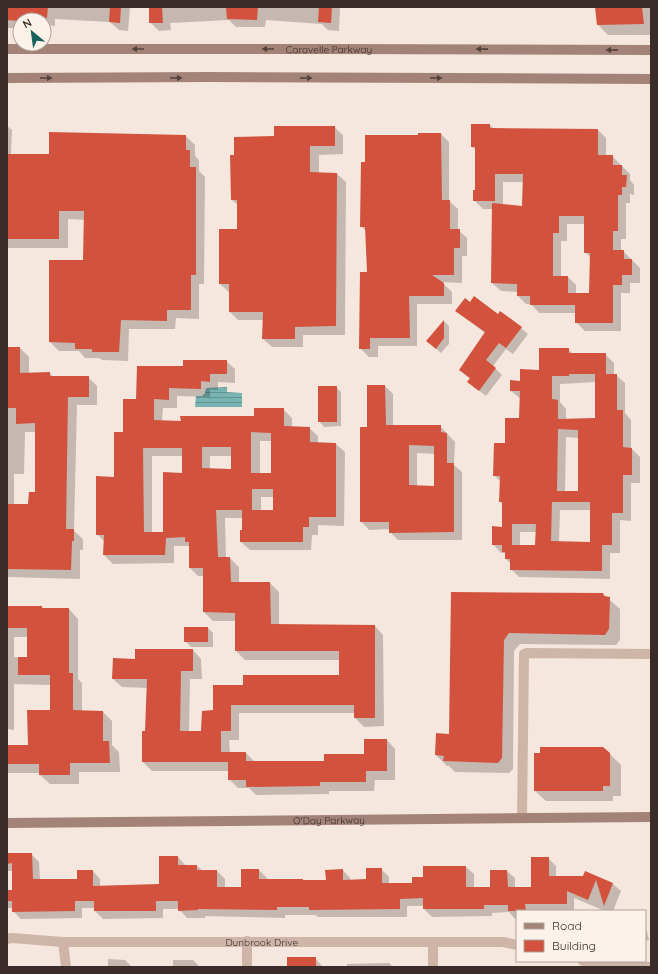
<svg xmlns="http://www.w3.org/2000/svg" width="658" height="974" viewBox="0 0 658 974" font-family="Quicksand,sans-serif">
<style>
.water{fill:url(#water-rules)}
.shadow{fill:#0003;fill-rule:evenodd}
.building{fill:#d2523d;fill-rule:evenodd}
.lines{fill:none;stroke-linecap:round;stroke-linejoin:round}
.street{stroke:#cfb5a7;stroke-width:10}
.secondary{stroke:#a38378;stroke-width:10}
.oneway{fill:#54423c}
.labels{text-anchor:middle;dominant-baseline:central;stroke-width:3.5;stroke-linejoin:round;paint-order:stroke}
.street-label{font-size:10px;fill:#3a2c28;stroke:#fcf2ea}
</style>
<defs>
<pattern id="water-rules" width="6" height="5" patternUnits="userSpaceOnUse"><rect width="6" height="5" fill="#78b5b2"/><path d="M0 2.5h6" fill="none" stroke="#639391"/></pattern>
</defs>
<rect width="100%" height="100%" fill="#f5e7dd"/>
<path class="water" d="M227,387V392L242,393V407H195L196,396H202L205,393L206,388Z"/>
<path class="shadow" d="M7,7H130L128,31L119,30L110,22L55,19V26L44,25V20H20V28H7Z
M150,7H340L339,31L328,30L322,24L266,20L265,27H236L229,20L170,23L171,30L159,31L150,22Z
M596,7H651V35H608L598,25Z
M490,125L494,129L598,130L606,138V156H612L630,174V180L634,185V195L630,194V203H626V239H621V251H623L640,268V283H630V293H621V331H585L576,322V313H539L531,304H526L518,296V292L501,291L492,283L493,209H483L474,200L476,191V150L472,147ZM503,182H523V207L503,206ZM567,224H585V252L591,258L590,294H576V285L568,277H561V241H567Z
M7,126L12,130L11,155H50L186,136L195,145V156L199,160V171L205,177L204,284H199V319L176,318L175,329H129L128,361L102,360L99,358H85L79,351H59L50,342L84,261L85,220L68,219V248H7Z
M334,127L343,135V154L319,155V173L337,174L346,182L345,335H303V347H272L263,339L264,320H238L230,312V293L220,284V230H238V205L232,200L235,156L275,137Z
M419,134H441L449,142V201L458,209V230L467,238V256H462V283L442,282L452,292V304H417V346H378V357H369L360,348L368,273L367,232L361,226L366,163L419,136Z
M457,311L498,316L521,328L528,334L513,354L506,349L493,366L502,375L486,396L468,382L470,379L460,370L485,333Z
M444,321L449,326V344L441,353L433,346Z
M7,348H20L29,357V374L50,373L53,377H88L97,386V405H77L74,531L83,539V550H80V579L7,577ZM25,432H36V493L29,505H14V474H24Z
M568,349L573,354H605L614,363V375H616L625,383V413L631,420V448L640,457V483H631V521L620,520V553H610V579L519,577L511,569V564L506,559V555L504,553H501L493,544L503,528V504L500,502L501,482L494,475L506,444L520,419L521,399L511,391L521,382L540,371ZM596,382V419L566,420V409L560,402V384ZM566,437L579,438L578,492H565ZM560,510H591V543L559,542ZM520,532H536V546H520Z
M226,361L235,369V383L218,382V390H210V397L177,396V408H163L162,421L182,422L255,417L283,409L292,418V427L309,428L318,436V443L336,444L345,452L344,526L318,525V535H312L311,550H250L241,542L243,531V518H225L226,558H230L239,567V583H270L279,592V625L375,626L383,635L384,726L364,727L355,718V713H239V740H229L230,753H246L255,762H325L365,755L387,740L395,749V780H375L374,791H329V794L256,795L249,788H238L229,779V771H152L143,762V732H146L147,688L122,687L113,679L136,660L193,650L201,659L202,679H190L189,732H202L214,712L244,686L340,676V660H245L236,651V621H213L204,612V576H198L190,568V546H174V563L113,564L104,555V541L97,534L115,478L124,433L137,400L184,367ZM260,441H272V474H260ZM152,456H183V474L164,533H152ZM210,456H232V470L210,469ZM261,497H274V511H261Z
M385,386L393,394V426H440L455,442L454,465L462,472V540H398L390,532V529L369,530L361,521L368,428ZM417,453L435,454V487L417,486Z
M336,387L341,392V426L324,427L319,421Z
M452,593L603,594L620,609V640L616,645L520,644L514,651L513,769L509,773L455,772L449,766H447L436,755L450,735Z
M7,607H42L44,609H69L78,619V679L82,683V711L103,712L112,721V745L119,752L120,772H79V784H50L40,775V773H7ZM14,637H28V658L14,657ZM14,684L51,685V711L29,746H8V729L14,730Z
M208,628L213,633V647H191L185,641Z
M610,754L621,765V796H613V801H546L535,791Z
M7,854H31L39,862L40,880H78L93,871L100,879V886L160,885L178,857L186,866H197L203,871H217L225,879V888H242L259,870L267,878V880L327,881L343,870L350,878V880H367L381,869L389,877V884H413L424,878L466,867L474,874V888H491L507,871L515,878V888H532L548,858L556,866V877H583L585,872L613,884L621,891L613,911H605L574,898V911H517V921L509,912L492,913V916L432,917L424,909V906H407V917H318L315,915H285V918L205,916V918H187L179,909H163V918L103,919L95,911V908H82V918L21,919L13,911V908H7V891H13V871H7Z
M645,924L649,940L645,941Z
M315,958L323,967H288Z
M108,959L125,960L132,967H108Z
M173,960H193L200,967H173Z
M389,963L393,967H347V964Z"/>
<path class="building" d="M7,7H48L47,18L20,16V21L7,20Z
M110,7H121L120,23L109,22Z
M149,7H162L163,23H149Z
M226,7H258L257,20L227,19Z
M319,7H332L331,23L318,22Z
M595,7H642L644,24L597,25Z
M471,124H490V128L598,129V155H613V165H622V175H627L626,187H622V195H618V231H613V250H624V259H632V275H622V285H613V323H575V305H530V296H517V284L491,283L492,203L522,206L523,174H495V201H473V190H475V147H471ZM559,216H584V253H590L589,293H568V276H553V233H559Z
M274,126H335V146H310V172L337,173L336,326L295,327V339H262L263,312H229V284H219V229H237V200H231L230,155H234V137L274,136Z
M49,132L186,135V150H190V167H196V275H191V310H167V321L121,320L119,352H92V349H75V343L49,342V260H83L84,211H59V239H7V154H49Z
M418,133H441L442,200H450V229H460V248H454V275H432L444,283V296H409L410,338H370V349H359L360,272H367L365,227H360L361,162H365V135H418Z
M474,296L498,314L500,311L522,327L506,348L499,343L486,360L496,368L479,391L467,382L470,378L459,370L485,332L455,311L465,298L470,302Z
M444,320V338L436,349L426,341Z
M7,347H20V373L50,372V376H89V397H68L66,529H74V541H72L71,570L7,569V504H28L29,492H35V423L16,424V408H7Z
M539,348H569V353H606V374H617V410H623V447L632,448V475H623V513H612V545H602V571L510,570V559H505V552H502V545H492V526L502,527V502H499L500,476H493L494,443H505V418H519L520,391H510V380L520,381V369L539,370ZM569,374H595V418L558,419V400L552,399V376H569ZM558,429L578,430V491H557ZM552,502H590V542L551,541ZM512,524H536L535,545H512Z
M183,360H227V374H210V382L201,381V389L169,388V400L154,399V420L181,421L180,416H254V408H284V426L310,427V442L336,443V517H309V527H303V542H240V530H242V510H216L218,557H230L231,582H270L271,624L375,625V718H354V705H231V731H221V752H246V761H324V754H364V739H387V771H366V782H320V786L246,787V780H228V762H142V731H145L147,679H112L113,658L135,659V649H193V671H181L180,731H201L202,711L213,710V685H243V675H339V651H235V613L203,612V568H189V542H185V537L166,538L165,555H103L104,535H96V476L114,477V432H123V399H136L137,366H183ZM251,432L271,433V473H251ZM202,447H231V469L202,468ZM143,448H182V473L163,472V532H144ZM252,489H273V510H252Z
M367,385H385L386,425H441V432L447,433V463H454V532L389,533V522H360V427H367ZM409,445L434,446V486L409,485Z
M318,386H337V422H318Z
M451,592L603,593L604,596L610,597L609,629L605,635L509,633L504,640L502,758L498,763L443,761L444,756L435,755L436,733L449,734Z
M7,606H42V608H69V673H73V710L103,711V741H109L110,763H70V775H39V764H7V745H28L27,710H50V675H18V657H27V628H7Z
M184,627H208V642H184Z
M540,747H603L610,753V786H603V791H534V753H540Z
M7,853H32L33,879H77V870H93V886L159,884V856H178V865H197V870H217V887H241V869H259V879H303V880H326L325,870L343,869V880L366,879V868H382V883H412V877H423V866H466V887H490V870H507L508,887H531V857H549V876H583L585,871L613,883L604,906L596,880L588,900L567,891V904H525L526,911H508V905H484V909H423V898L400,899V909L309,910V907H277V910L198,909V910L178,911V901H156V911H94V901H75V911L12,912V901H7V890H12V863L7,864Z
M287,957H316V967H287Z"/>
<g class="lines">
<g class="street">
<path d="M522,818L524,654L527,653L651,654"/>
<path id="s1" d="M7,939L12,938L63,942H503L517,945"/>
<path d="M247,941V967"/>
<path d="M63,942L66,967"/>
<path d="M583,961L605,966L651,967"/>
<path d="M433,967V943"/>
</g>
<g class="secondary">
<path id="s2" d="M7,49C222,50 436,48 651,50"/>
<path d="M7,78L209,77L651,79"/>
<path id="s3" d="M7,823L651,817"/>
</g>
</g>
<defs><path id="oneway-solid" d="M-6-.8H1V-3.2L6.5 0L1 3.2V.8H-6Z"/></defs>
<g class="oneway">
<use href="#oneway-solid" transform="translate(138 49) rotate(-180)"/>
<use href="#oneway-solid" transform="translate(268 49) rotate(180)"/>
<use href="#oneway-solid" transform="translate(482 49) rotate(-179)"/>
<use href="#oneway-solid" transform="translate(612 50) rotate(-179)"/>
<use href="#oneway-solid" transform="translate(46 78)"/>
<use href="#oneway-solid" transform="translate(176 78)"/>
<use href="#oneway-solid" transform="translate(306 78)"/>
<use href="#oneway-solid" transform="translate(436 78)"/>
</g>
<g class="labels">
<g class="street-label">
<text stroke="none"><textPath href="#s2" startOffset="322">Caravelle Parkway</textPath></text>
<text stroke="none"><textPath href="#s3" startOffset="322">O'Day Parkway</textPath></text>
<text stroke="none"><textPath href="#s1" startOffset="255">Dunbrook Drive</textPath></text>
</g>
</g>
<rect width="658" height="974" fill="none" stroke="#3a2c28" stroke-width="16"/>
<rect x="516" y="910" width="130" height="52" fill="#fcf2ea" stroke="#aea39c"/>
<rect x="524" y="923" width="20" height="6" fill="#a38378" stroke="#aea39c"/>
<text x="552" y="930" font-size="12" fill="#3a2c28">Road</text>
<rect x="524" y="940" width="20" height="12" fill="#d2523d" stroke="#aea39c"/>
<text x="552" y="950" font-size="12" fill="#3a2c28">Building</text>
<g transform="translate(32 32) rotate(331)"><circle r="19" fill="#fcf2ea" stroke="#aea39c"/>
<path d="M0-3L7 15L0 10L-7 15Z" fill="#19615e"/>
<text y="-6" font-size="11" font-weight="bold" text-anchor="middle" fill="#3a2c28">N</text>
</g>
</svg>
